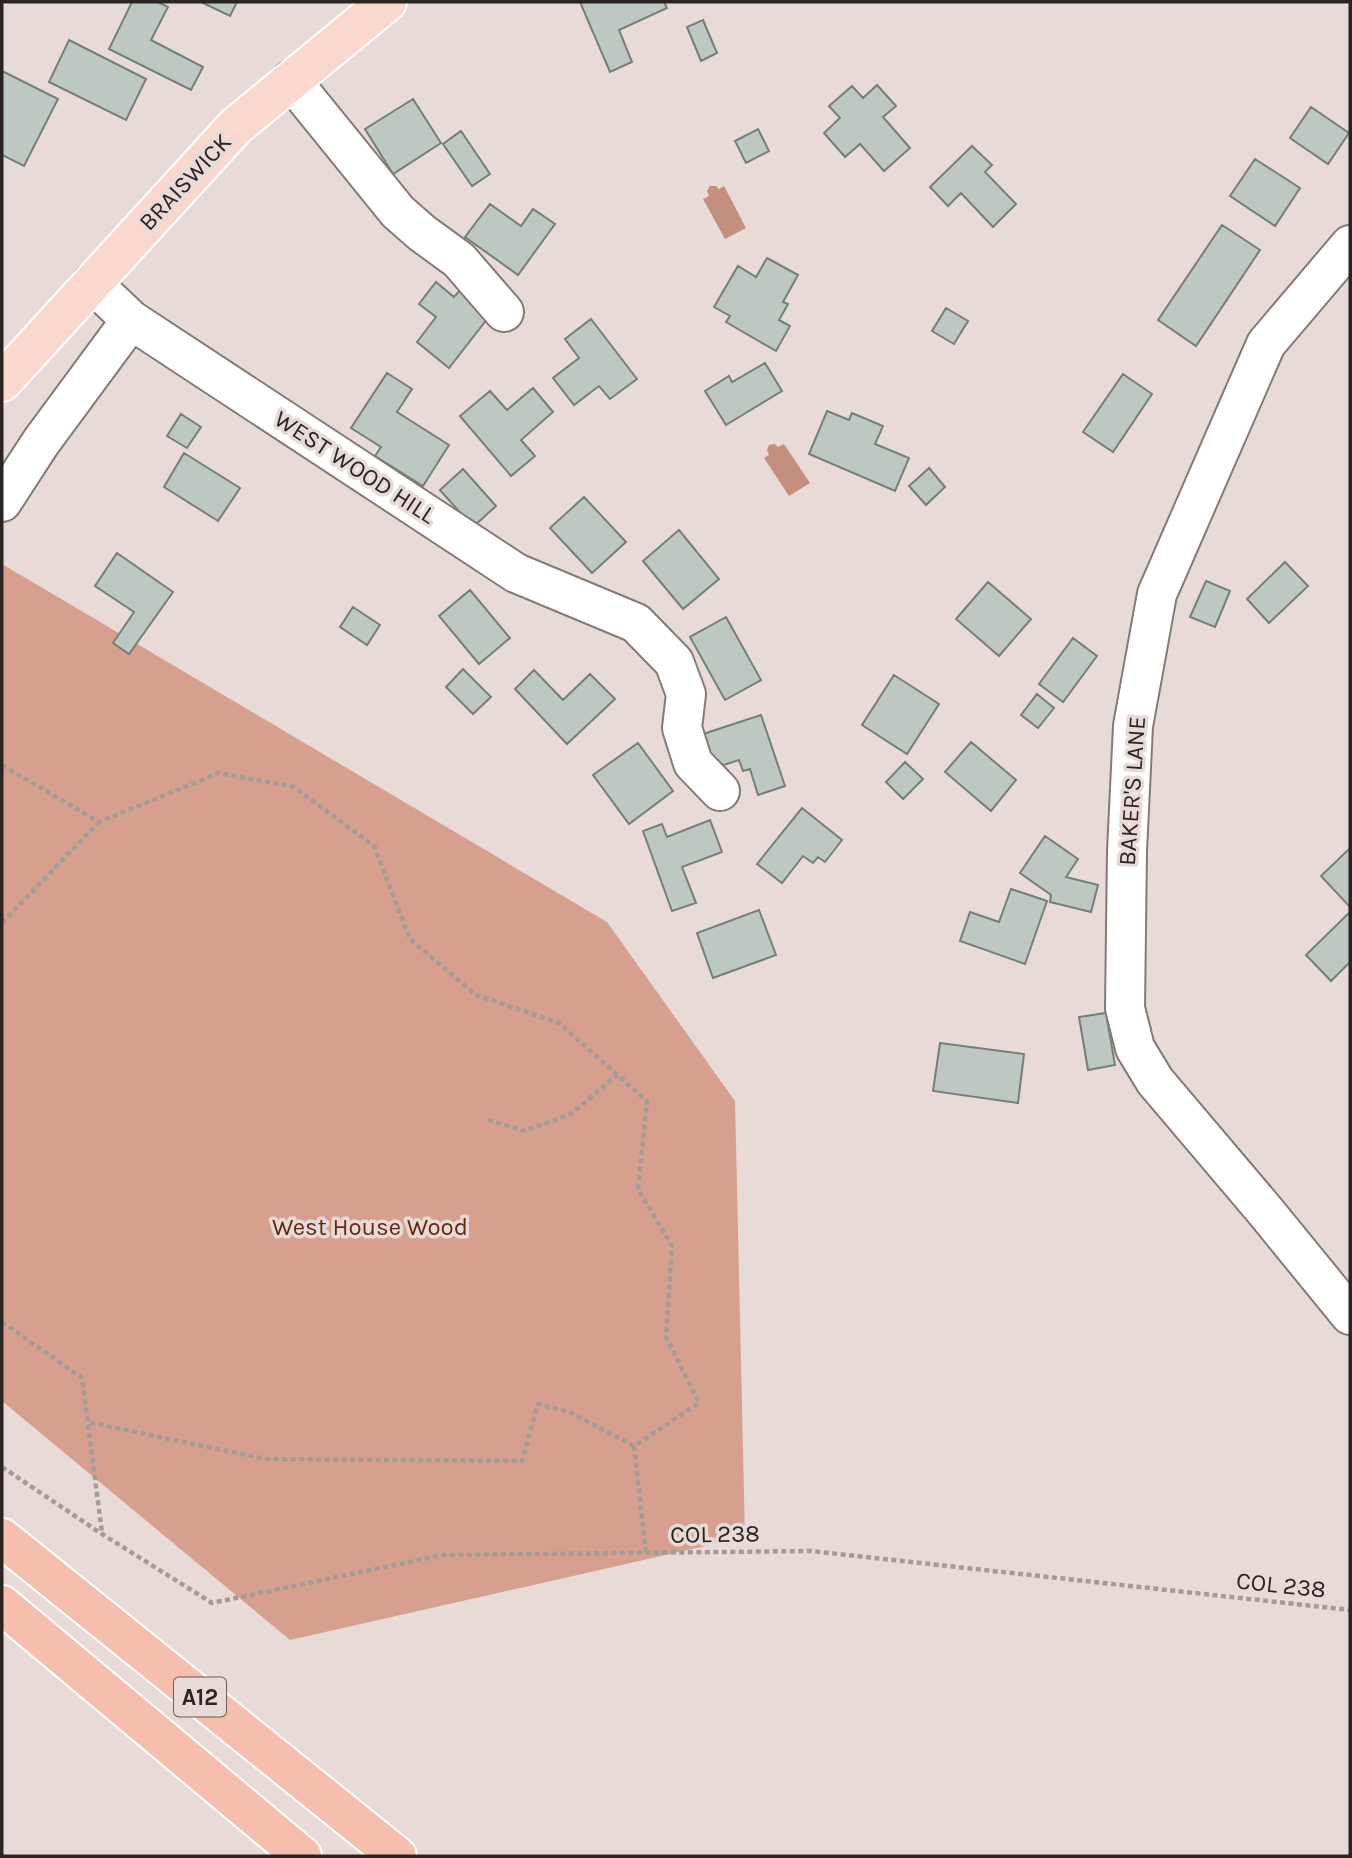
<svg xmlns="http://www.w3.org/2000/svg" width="1352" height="1858" viewBox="0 0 1352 1858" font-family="Karla,sans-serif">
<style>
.forest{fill:#d7a08e}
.water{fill:#c58f7d}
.building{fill:#bcc8c1;stroke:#757f79;stroke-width:2}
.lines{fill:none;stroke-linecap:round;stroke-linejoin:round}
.minor-casing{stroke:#867a76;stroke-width:42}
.major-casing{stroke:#fff;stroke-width:42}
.highway-casing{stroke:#fff;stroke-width:42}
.path{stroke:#a49a97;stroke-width:4.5;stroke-dasharray:5 3.5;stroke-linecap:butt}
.minor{stroke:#fff;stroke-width:38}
.major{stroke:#fad8cd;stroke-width:38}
.highway{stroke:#f6beac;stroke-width:38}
.labels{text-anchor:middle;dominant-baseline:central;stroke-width:7;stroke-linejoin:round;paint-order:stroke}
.shield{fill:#e8dbd7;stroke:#635c5a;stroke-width:2}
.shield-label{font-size:23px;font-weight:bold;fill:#2a2524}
.street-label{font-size:24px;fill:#2a2524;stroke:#e8dbd7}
.park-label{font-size:24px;fill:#68260e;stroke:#e8dbd7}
</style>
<rect width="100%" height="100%" fill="#e8dbd7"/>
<path class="forest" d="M2,564L607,922L735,1101L745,1537L290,1640L2,1401Z"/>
<path class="water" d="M710,186H716L719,189L724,186L746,228L725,239L703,199L709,196L707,191Z
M775,444L778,447L784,444L810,483L789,496L764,458L769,455L767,450L769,445Z"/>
<path class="building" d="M132,2H158L168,7L151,40L203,67L191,90L109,49Z
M201,2H237L230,16Z
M580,2H664L667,8L619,30L632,62L610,72Z
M703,20L717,53L701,61L687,27Z
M69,40L146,79L126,120L49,82Z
M2,71L58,99L24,166L2,155Z
M877,85L896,106L883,117L910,148L884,171L860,144L845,157L824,133L840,118L829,106L852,86L863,98Z
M413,99L441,143L393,174L365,129Z
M1311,107L1349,133L1328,164L1290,138Z
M758,129L769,151L746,163L735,141Z
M461,131L490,174L472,186L443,144Z
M972,146L992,165L985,172L1016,204L993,227L961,193L948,206L930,187Z
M1255,159L1300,188L1275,226L1230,196Z
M490,204L521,226L533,209L555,224L518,275L465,237Z
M1222,225L1260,250L1196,346L1158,320Z
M767,258L798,275L783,302L788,304L779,320L790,326L776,351L726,322L730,316L714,307L738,266L756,277Z
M436,282L454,297L460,290L491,314L449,368L417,342L436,317L419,304Z
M946,308L968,321L954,344L932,331Z
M591,319L637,379L610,399L599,386L574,405L553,378L579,358L565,339Z
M765,363L782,391L726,425L705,391L729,376L732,382Z
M387,373L412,389L397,412L449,445L423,486L375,456L381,447L351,428Z
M1123,374L1152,394L1113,452L1083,432Z
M533,388L553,412L521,440L535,456L511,476L460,416L490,391L507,410Z
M827,411L849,420L852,413L883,426L875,444L909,458L895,491L809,454Z
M181,414L201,427L187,448L167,436Z
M184,453L240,488L218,521L164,487Z
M929,468L945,487L926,505L909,486Z
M463,469L496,506L473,527L440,490Z
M584,497L626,542L592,573L550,528Z
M679,530L719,579L683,609L643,561Z
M117,553L173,592L129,654L113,643L134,612L95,586Z
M1285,562L1308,586L1269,623L1247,599Z
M1206,581L1230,591L1215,627L1190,617Z
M988,582L1031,619L999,656L956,619Z
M470,590L510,638L479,664L439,616Z
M353,607L380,625L367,645L340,627Z
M726,617L761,680L725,700L690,637Z
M1073,638L1097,656L1063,702L1039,684Z
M463,669L491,697L473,714L446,687Z
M534,670L563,700L590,674L615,699L567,744L515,689Z
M894,675L939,704L907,754L862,725Z
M1037,694L1054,708L1038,728L1021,715Z
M761,715L785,786L758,795L750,769L743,771L739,760L708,770L697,736Z
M971,742L1016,780L991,811L945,772Z
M638,743L673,791L629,824L593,775Z
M905,762L923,779L903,799L886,782Z
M802,808L842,840L825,862L818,857L813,863L803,856L782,883L757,864Z
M710,820L722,852L682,867L696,903L672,911L643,831L662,824L667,837Z
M1045,836L1078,859L1066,877L1098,885L1091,912L1050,902L1051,895L1020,873Z
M1350,848V907L1321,876Z
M1011,889L1047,901L1025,964L960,941L970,912L999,922Z
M759,910L776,955L713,978L697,933Z
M1350,912V962L1331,981L1306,955Z
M1106,1013L1115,1065L1088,1070L1079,1017Z
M940,1043L1024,1054L1018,1103L933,1091Z"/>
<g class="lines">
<defs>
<path id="minor" d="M291,80L398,212L422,233L459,260L504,312
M1350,245L1266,344L1157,594L1133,726L1127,851L1125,1008L1135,1048L1155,1081L1266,1212L1350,1315
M92,283L131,320L516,573L636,623L674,662L686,694L682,728L693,763L720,791
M2,502L41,442L131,320"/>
<path id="major" d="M2,382L236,126L387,2"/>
<path id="highway" d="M2,1538L397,1856
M2,1605L302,1856"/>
</defs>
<use href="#minor" class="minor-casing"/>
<use href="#major" class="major-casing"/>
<use href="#highway" class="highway-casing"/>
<path class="path" d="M2,765L99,822L219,773L294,787L374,846L410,939L476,995L559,1023L647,1101L638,1189L672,1246L666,1337L699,1403L634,1446L569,1412L538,1404L522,1461L266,1459L87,1422
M2,923L99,822
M488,1120L525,1131L571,1114L617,1075
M2,1322L82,1378L102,1533
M634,1446L646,1553
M2,1467L102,1534L212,1603L443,1555L811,1551L1350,1610"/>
<use href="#minor" class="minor"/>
<use href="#major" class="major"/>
<use href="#highway" class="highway"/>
</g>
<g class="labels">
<rect class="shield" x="174" y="1677.5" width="52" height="39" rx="5"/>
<g class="shield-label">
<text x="200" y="1697">A12</text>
</g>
<g class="street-label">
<text transform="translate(185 182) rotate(-47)">BRAISWICK</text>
<text transform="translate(355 467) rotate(33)">WEST WOOD HILL</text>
<text transform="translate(1132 791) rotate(-86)">BAKER'S LANE</text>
<text transform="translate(715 1534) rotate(-1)">COL 238</text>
<text transform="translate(1281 1585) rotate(6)">COL 238</text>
</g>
<g class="park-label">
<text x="370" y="1227">West House Wood</text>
</g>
</g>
<rect width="1352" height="1858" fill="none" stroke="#2a2524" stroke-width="7"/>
</svg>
